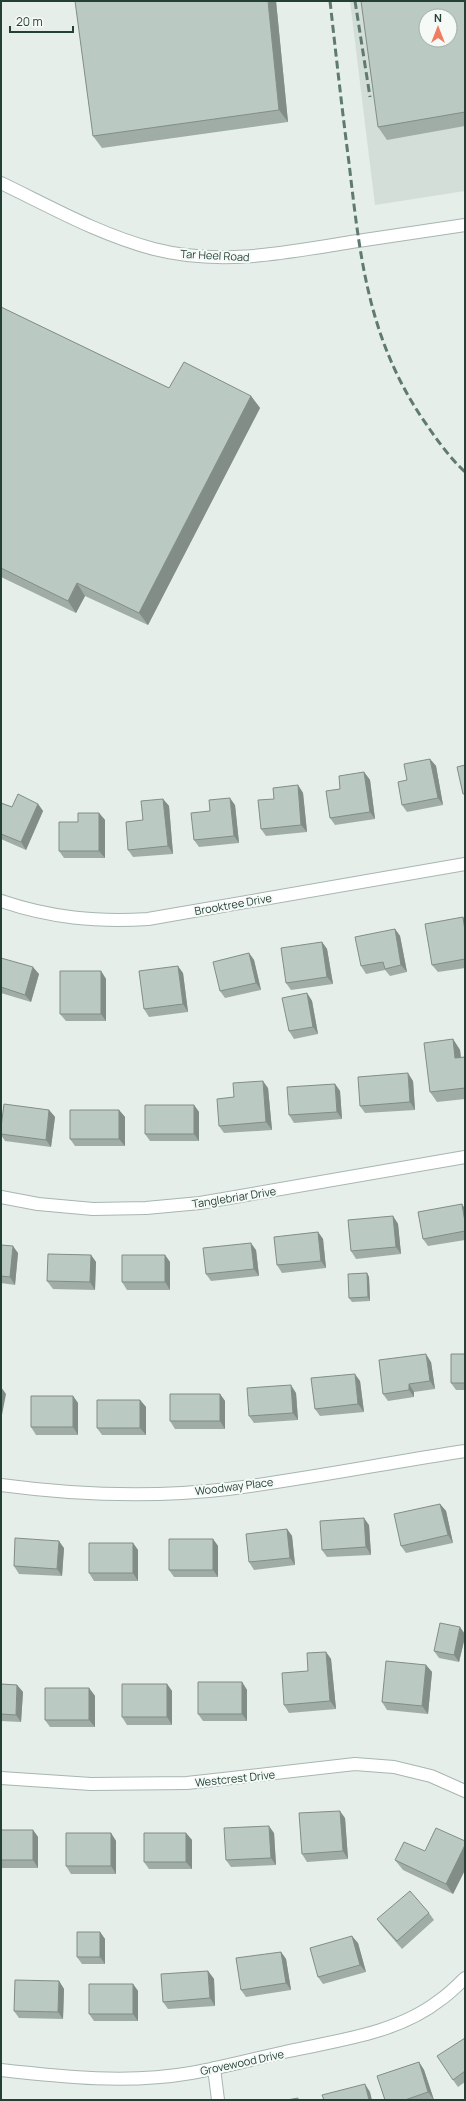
<svg xmlns="http://www.w3.org/2000/svg" width="466" height="2101" viewBox="0 0 466 2101" font-family="Manrope,sans-serif">
<style>
.built{fill:#d3ded8;fill-rule:evenodd}
.lines{fill:none;stroke-linecap:round;stroke-linejoin:round}
.minor-casing{stroke:#a7b6b0;stroke-width:14}
.minor{stroke:#fff;stroke-width:12}
.rail{stroke:#5f7b71;stroke-width:3;stroke-dasharray:8 4;stroke-linecap:butt}
.wall{fill:#a0ada7}
.shaded-wall{fill:#828d88}
.building{fill:#bac9c2;stroke:#828d88;fill-rule:evenodd}
.labels{text-anchor:middle;dominant-baseline:central;stroke-width:4;stroke-linejoin:round;paint-order:stroke}
.street-label{font-size:11px;fill:#244036;stroke:#f5faf7}
</style>
<rect width="100%" height="100%" fill="#e5eee9"/>
<path class="built" d="M350,1H465V191L375,205ZM426,16H450V40H426Z"/>
<g class="lines">
<defs>
<path id="minor" d="M1,183C51,207 100,235 154,249C220,266 285,253 351,242C389,236 427,231 465,225
M1,901C51,918 96,922 148,919L465,864
M1,1197L38,1204L93,1209L146,1208L200,1203L465,1157
M1,1485C76,1495 153,1498 228,1489C307,1479 386,1463 465,1451
M1,1778L91,1784L187,1783L355,1764L394,1767L431,1776L465,1791
M214,2068L218,2100
M1,2070C64,2077 128,2084 191,2073C224,2067 257,2058 289,2051C340,2040 398,2033 440,2000C449,1994 457,1986 465,1978"/>
</defs>
<use href="#minor" class="minor-casing"/>
<use href="#minor" class="minor"/>
<path class="rail" d="M330,1C336,55 342,109 349,163C360,257 368,337 422,418C435,437 448,456 465,472
M355,1L370,97"/>
</g>
<path class="wall" d="M276,1L288,122L102,148L93,136Z
M465,1V126L387,140L378,127Z
M1,307L169,388L251,396L260,408L148,625L85,596L76,613L1,577Z
M430,759L436,766L443,805L407,812L402,805L407,780Z
M364,772L370,780L375,819L335,825L330,818L340,789Z
M298,785L303,793L307,832L266,836L261,829L274,799Z
M163,799L169,806L173,854L133,857L128,850L143,820Z
M1,803L12,807L38,804L43,811L26,850L1,839Z
M235,805L239,843L199,847L194,840L210,811Z
M99,813L105,820V858H64L59,851Z
M463,917L465,921V968L438,972L432,965Z
M395,929L400,936L407,972L390,976L385,970L366,974L361,966Z
M322,942L327,949L333,984L291,990L286,983Z
M249,953L254,960L261,990L225,998L220,991Z
M1,958L39,974L31,1002L1,993Z
M101,971L106,979V1021H66L60,1014Z
M183,973L188,1012L149,1017L144,1009Z
M307,993L312,1001L318,1034L294,1039L289,1031Z
M453,1039L460,1050L461,1058L465,1057V1099L437,1102L430,1092Z
M413,1081L415,1110L365,1113L360,1106Z
M335,1084L340,1091L342,1119L294,1123L289,1115Z
M268,1088L272,1130L224,1133L219,1126L234,1097Z
M194,1105L199,1112V1141H150L145,1134Z
M49,1110L55,1117L51,1147L5,1141L1,1135V1127Z
M119,1110L125,1117V1146H75L70,1139Z
M462,1204L465,1209V1240L428,1246L423,1239Z
M393,1216L398,1224L401,1254L356,1259L351,1251Z
M318,1232L323,1239L326,1268L282,1273L277,1265Z
M1,1245L18,1253L15,1285L1,1283Z
M256,1250L259,1276L211,1281L206,1274Z
M91,1255L96,1262L95,1290L53,1289L47,1281Z
M165,1255L170,1262V1290H127L122,1282Z
M367,1273L369,1277L370,1301L352,1302L349,1298Z
M465,1354V1390H456L451,1383Z
M431,1362L435,1389L414,1392V1397L388,1401L383,1394Z
M360,1381L364,1412L320,1416L315,1409Z
M296,1393L298,1420L254,1423L249,1416Z
M220,1394L225,1401V1429H175L170,1421Z
M73,1396L78,1403V1435H36L31,1427Z
M140,1400L146,1407V1435H102L97,1428Z
M440,1504L446,1511L453,1543L406,1553L401,1546Z
M369,1525L371,1555L327,1557L322,1550Z
M287,1529L292,1536L295,1565L254,1570L249,1562Z
M213,1539L218,1546V1577H174L169,1570Z
M133,1543L138,1550V1581H94L89,1573Z
M64,1548L62,1576L19,1574L14,1566Z
M465,1634V1637L459,1662L439,1658L434,1651Z
M326,1652L331,1659L336,1709L289,1713L284,1705L308,1671Z
M426,1665L432,1672L428,1714L387,1710L382,1702Z
M242,1682L247,1690V1721H203L198,1714Z
M1,1684L17,1685L23,1692L21,1722L1,1721Z
M167,1684L172,1691V1725H127L122,1717Z
M89,1688L95,1696V1727H50L45,1720Z
M345,1818L348,1859L307,1862L302,1854Z
M1,1830H33L38,1837V1868H1Z
M111,1833L116,1841V1874H71L66,1866Z
M186,1833L192,1840V1869H149L144,1862Z
M274,1833L276,1865L231,1867L226,1860Z
M465,1841V1870L453,1894L403,1870L395,1860L425,1851Z
M429,1913L434,1920L402,1949L383,1927L377,1919Z
M100,1932L105,1939V1964H82L77,1957Z
M358,1943L366,1972L323,1984L318,1977Z
M281,1952L286,1959L291,1990L246,1997L241,1990Z
M208,1971L214,1979L215,2006L168,2009L163,2002Z
M59,1981L64,1989L63,2019L19,2018L14,2011Z
M133,1984L138,1991V2021H94L89,2014Z
M465,2038V2082L458,2087L453,2080Z
M419,2062L424,2070L434,2100H385Z"/>
<path class="shaded-wall" d="M268,1H276L288,122L279,110Z
M251,396L260,408L148,625L139,613Z
M77,583L85,596L76,613L68,601Z
M430,759L436,766L443,805L438,798Z
M364,772L370,780L375,819L370,812Z
M298,785L303,793L307,832L301,825Z
M230,798L235,805L239,843L234,836Z
M163,799L169,806L173,854L168,846Z
M38,804L43,811L26,850L21,842Z
M99,813L105,820V858L99,851Z
M463,917L465,921V931Z
M395,929L400,936L407,972L401,965Z
M322,942L327,949L333,984L327,977Z
M249,953L254,960L261,990L256,983Z
M178,966L183,973L188,1012L183,1004Z
M33,967L39,974L31,1002L25,995Z
M101,971L106,979V1021L101,1014Z
M307,993L312,1001L318,1034L313,1027Z
M453,1039L460,1050L462,1069L455,1058Z
M408,1073L413,1081L415,1110L410,1102Z
M263,1081L268,1088L272,1130L266,1122Z
M335,1084L340,1091L342,1119L337,1112Z
M194,1105L199,1112V1141L194,1134Z
M49,1110L55,1117L51,1147L46,1140Z
M119,1110L125,1117V1146L119,1139Z
M462,1204L465,1209V1222Z
M393,1216L398,1224L401,1254L396,1247Z
M318,1232L323,1239L326,1268L321,1261Z
M251,1243L256,1250L259,1276L254,1269Z
M13,1246L18,1253L15,1285L10,1277Z
M91,1255L96,1262L95,1290L90,1282Z
M165,1255L170,1262V1290L165,1282Z
M367,1273L369,1277L370,1301L368,1297Z
M426,1354L431,1362L435,1389L430,1381Z
M355,1374L360,1381L364,1412L358,1404Z
M409,1384L414,1392V1397L409,1390Z
M291,1385L296,1393L298,1420L293,1413Z
M1,1387L6,1394L1,1420Z
M220,1394L225,1401V1429L220,1421Z
M73,1396L78,1403V1435L73,1427Z
M140,1400L146,1407V1435L140,1428Z
M440,1504L446,1511L453,1543L448,1535Z
M364,1518L369,1525L371,1555L366,1547Z
M287,1529L292,1536L295,1565L290,1558Z
M213,1539L218,1546V1577L213,1570Z
M59,1541L64,1548L62,1576L57,1569Z
M133,1543L138,1550V1581L133,1573Z
M460,1627L465,1634V1637L459,1662L454,1655Z
M326,1652L331,1659L336,1709L330,1701Z
M426,1665L432,1672L428,1714L422,1706Z
M242,1682L247,1690V1721L242,1714Z
M167,1684L172,1691V1725L167,1717Z
M17,1685L23,1692L21,1722L16,1715Z
M89,1688L95,1696V1727L89,1720Z
M340,1811L345,1818L348,1859L343,1851Z
M269,1826L274,1833L276,1865L271,1858Z
M33,1830L38,1837V1868L33,1860Z
M111,1833L116,1841V1874L111,1866Z
M186,1833L192,1840V1869L186,1862Z
M465,1845V1870L453,1894L446,1884Z
M100,1932L105,1939V1964L100,1957Z
M352,1936L358,1943L366,1972L360,1965Z
M281,1952L286,1959L291,1990L286,1983Z
M208,1971L214,1979L215,2006L210,1998Z
M59,1981L64,1989L63,2019L58,2012Z
M133,1984L138,1991V2021L133,2014Z
M419,2062L424,2070L434,2100L428,2092Z
M365,2084L370,2092L372,2100H369Z"/>
<path class="building" d="M75,1H268L279,110L93,136Z
M361,1H465V112L378,127ZM426,16H450V40H426Z
M1,307L169,388L184,362L251,396L139,613L77,583L68,601L1,568Z
M430,759L438,798L402,805L398,782L407,780L404,764Z
M465,765V794H463L457,767Z
M364,772L370,812L330,818L326,791L340,789L339,776Z
M298,785L301,825L261,829L258,800L274,799L273,788Z
M18,794L38,804L21,842L1,834V803L12,807Z
M230,798L234,836L194,840L191,813L210,811L209,800Z
M163,799L168,846L128,850L126,822L143,820L141,801Z
M78,813H99V851H59V822H78Z
M463,917L465,931V959L432,965L425,924Z
M395,929L401,965L385,969L383,962L361,966L355,937Z
M322,942L327,977L286,983L281,948Z
M249,953L256,983L220,991L213,962Z
M1,958L33,967L25,995L1,987Z
M178,966L183,1004L144,1009L139,971Z
M60,971H101V1014H60Z
M307,993L313,1027L289,1031L282,998Z
M453,1039L455,1058L465,1057V1088L430,1092L424,1043Z
M408,1073L410,1102L360,1106L358,1077Z
M263,1081L266,1122L219,1126L217,1099L234,1097L233,1083Z
M335,1084L337,1112L289,1115L287,1087Z
M4,1104L49,1110L46,1140L1,1134V1127Z
M145,1105H194V1134H145Z
M70,1110H119V1139H70Z
M462,1204L465,1222V1231L423,1239L418,1212Z
M393,1216L396,1247L351,1251L348,1220Z
M318,1232L321,1261L277,1265L274,1237Z
M251,1243L254,1269L206,1274L203,1248Z
M1,1245L13,1246L10,1277L1,1276Z
M48,1254L91,1255L90,1282L47,1281Z
M122,1255H165V1282H122Z
M367,1273L368,1297L349,1298L348,1274Z
M426,1354L430,1381L409,1384V1390L383,1394L379,1360Z
M451,1354H465V1383H451Z
M355,1374L358,1404L315,1409L311,1378Z
M291,1385L293,1413L249,1416L247,1388Z
M170,1394H220V1421H170Z
M31,1396H73V1427H31Z
M97,1400H140V1428H97Z
M440,1504L448,1535L401,1546L394,1514Z
M364,1518L366,1547L322,1550L320,1521Z
M287,1529L290,1558L249,1562L246,1534Z
M15,1538L59,1541L57,1569L14,1566Z
M169,1539H213V1570H169Z
M89,1543H133V1573H89Z
M440,1623L460,1627L454,1655L434,1651Z
M326,1652L330,1701L284,1705L282,1673L308,1671L307,1653Z
M386,1661L426,1665L422,1706L382,1702Z
M198,1682H242V1714H198Z
M1,1684L17,1685L16,1715L1,1714Z
M122,1684H167V1717H122Z
M45,1688H89V1720H45Z
M340,1811L343,1851L302,1854L299,1813Z
M269,1826L271,1858L226,1860L224,1828Z
M436,1828L465,1841V1845L446,1884L395,1860L404,1842L425,1851Z
M1,1830H33V1860H1Z
M66,1833H111V1866H66Z
M144,1833H186V1862H144Z
M410,1891L429,1913L397,1941L377,1919Z
M77,1932H100V1957H77Z
M352,1936L360,1965L318,1977L310,1948Z
M281,1952L286,1983L241,1990L236,1958Z
M208,1971L210,1998L163,2002L161,1974Z
M15,1980L59,1981L58,2012L14,2011Z
M89,1984H133V2014H89Z
M465,2038V2071L453,2080L437,2056Z
M419,2062L428,2092L405,2100H385L377,2076Z
M365,2084L369,2100H324L322,2095Z
M298,2098V2100H287Z"/>
<g class="labels">
<g class="street-label">
<text transform="translate(215 255) rotate(3)">Tar Heel Road</text>
<text transform="translate(233 904) rotate(-10)">Brooktree Drive</text>
<text transform="translate(234 1197) rotate(-9)">Tanglebriar Drive</text>
<text transform="translate(234 1486) rotate(-7)">Woodway Place</text>
<text transform="translate(235 1778) rotate(-6)">Westcrest Drive</text>
<text transform="translate(242 2062) rotate(-12)">Grovewood Drive</text>
</g>
</g>
<rect width="466" height="2101" fill="none" stroke="#244036" stroke-width="4"/>
<g transform="translate(438 28)"><circle r="19" fill="#f5faf7" stroke="#a1b0aa"/>
<path d="M0-3L7 15L0 10L-7 15Z" fill="#f07b60"/>
<text y="-6" font-size="11" font-weight="bold" text-anchor="middle" fill="#244036">N</text>
</g>
<path d="M10 26v6h63v-6" fill="none" stroke="#244036" stroke-width="2"/>
<text x="16" y="26" font-size="12" fill="#244036" stroke="#f5faf7" stroke-width="3" paint-order="stroke">20 m</text>
</svg>
